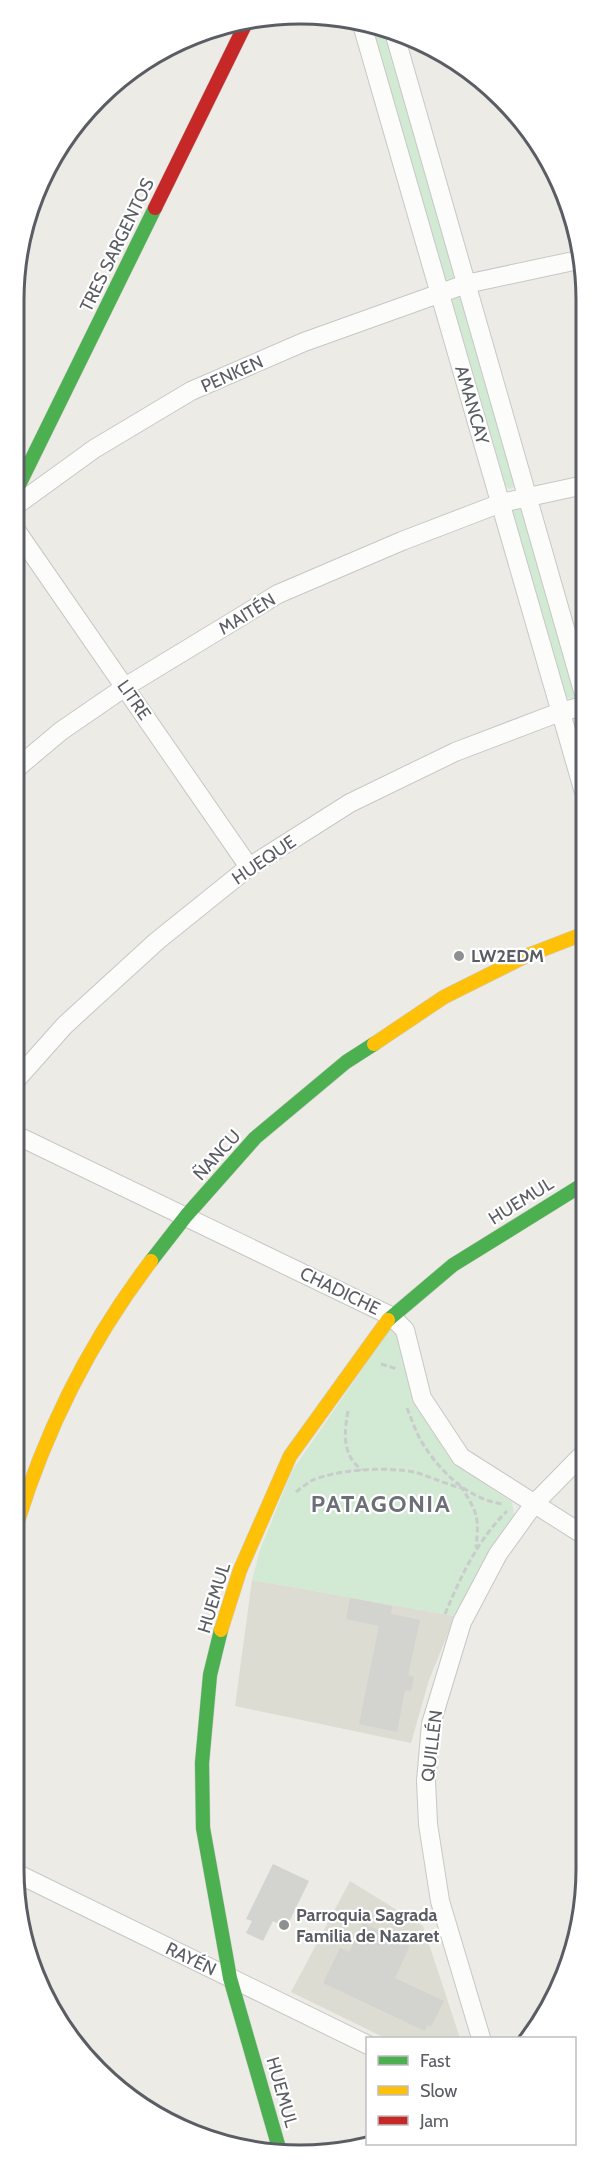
<svg xmlns="http://www.w3.org/2000/svg" width="600" height="2169" viewBox="0 0 600 2169" font-family="Cabin,sans-serif">
<style>
.education{fill:#dddcd3}
.green{fill:#d2e9d3}
.building{fill:#d3d3cf}
.lines{fill:none;stroke-linecap:round;stroke-linejoin:round}
.street-casing{stroke:#c8c7c7;stroke-width:20}
.fast-casing{stroke:#cacaca;stroke-width:15}
.slow-casing{stroke:#cacaca;stroke-width:15}
.jam-casing{stroke:#cacaca;stroke-width:15}
.path{stroke:#c8cccb;stroke-width:3;stroke-dasharray:6 3;stroke-linecap:butt}
.street{stroke:#fcfcfb;stroke-width:18}
.fast{stroke:#4caf50;stroke-width:14}
.slow{stroke:#ffc107;stroke-width:14}
.jam{stroke:#c62828;stroke-width:14}
.poi-dot{fill:#8e8f91;stroke:#fff;stroke-width:2}
.labels{text-anchor:middle;dominant-baseline:central;stroke-width:4.5;stroke-linejoin:round;paint-order:stroke}
.street-label{font-size:18px;fill:#5b5d64;stroke:#fff}
.poi-label{font-size:18px;font-weight:bold;fill:#5b5d64;stroke:#fff;text-anchor:start}
.district-label{font-size:24px;font-weight:bold;letter-spacing:1.5px;fill:#6c6f76;stroke:#fff}
.rim{fill:none;stroke:#5b5d64;stroke-width:3}
</style>
<rect width="100%" height="100%" fill="#ecebe5"/>
<path class="education" d="M252,1580L455,1616L429,1680L411,1743L235,1706Z
M350,1881L423,1926L460,2038H385L291,1992Z"/>
<path class="green" d="M370,24L388,30L456,275L451,280L444,279Z
M457,296H460L464,300L517,485L510,489L503,485L450,302Z
M514,508H522L578,695L573,699L566,697L511,515Z
M393,1325L402,1337L403,1362L424,1418L460,1468L512,1502L514,1515L486,1560L455,1616L252,1580L260,1550L292,1471Z"/>
<path class="building" d="M350,1598L392,1606L391,1614L420,1620L408,1675L414,1677L411,1691L405,1690L397,1732L359,1724L379,1626L346,1619Z
M273,1864L309,1881L286,1928L273,1921L263,1941L246,1933L252,1921L246,1919Z
M363,1923L410,1945L395,1978L444,2001L431,2027L427,2025L425,2031L323,1983L340,1948L349,1952Z"/>
<g class="lines">
<defs>
<path id="street" d="M361,21L583,789
M394,32L583,691
M18,504L94,449L191,391L304,342L466,284L583,259
M18,533L249,867
M17,768L61,731L125,687L278,594L402,541L501,503L584,485
M16,1080L65,1025L157,941L249,867L350,803L455,752L560,712L583,706
M16,1135L391,1316L405,1330L422,1398L461,1457L582,1534
M14,1872L368,2045
M481,2038L440,1901L428,1824L426,1781L431,1724L462,1622L498,1554L534,1504L582,1455"/>
<path id="fast" d="M18,487L155,208
M151,1261L186,1216L255,1138L346,1062L374,1044
M388,1320L453,1265L582,1185
M221,1630L210,1675L202,1763L203,1828L230,1978L281,2155"/>
<path id="slow" d="M374,1044L444,997L526,956L583,934
M15,1530C44,1434 90,1341 151,1261
M221,1630L240,1570L290,1456L388,1320"/>
<path id="jam" d="M155,208L248,19"/>
</defs>
<use href="#street" class="street-casing"/>
<use href="#fast" class="fast-casing"/>
<use href="#slow" class="slow-casing"/>
<use href="#jam" class="jam-casing"/>
<path class="path" d="M381,1364L397,1369
M407,1408C411,1418 415,1429 420,1439C438,1470 467,1499 503,1504
M348,1411C344,1434 342,1455 362,1470
M296,1492C301,1488 306,1484 311,1481C336,1469 391,1466 418,1473C433,1478 446,1484 462,1488C478,1514 479,1517 476,1548
M445,1614C461,1576 477,1541 507,1511"/>
<use href="#street" class="street"/>
<use href="#fast" class="fast"/>
<use href="#slow" class="slow"/>
<use href="#jam" class="jam"/>
</g>
<g class="poi-dot">
<circle cx="459" cy="956" r="6"/>
<circle cx="284" cy="1925" r="6"/>
</g>
<g class="labels">
<g class="street-label">
<text transform="translate(117 245) rotate(-64)">TRES SARGENTOS</text>
<text transform="translate(232 374) rotate(-24)">PENKEN</text>
<text transform="translate(472 405) rotate(74)">AMANCAY</text>
<text transform="translate(247 614) rotate(-31)">MAITÉN</text>
<text transform="translate(134 700) rotate(55)">LITRE</text>
<text transform="translate(264 860) rotate(-34)">HUEQUE</text>
<text transform="translate(217 1155) rotate(-48)">ÑANCU</text>
<text transform="translate(521 1201) rotate(-32)">HUEMUL</text>
<text transform="translate(340 1291) rotate(26)">CHADICHE</text>
<text transform="translate(214 1598) rotate(-73)">HUEMUL</text>
<text transform="translate(432 1746) rotate(-83)">QUILLÉN</text>
<text transform="translate(191 1959) rotate(26)">RAYÉN</text>
<text transform="translate(282 2092) rotate(74)">HUEMUL</text>
</g>
<g class="poi-label">
<text x="471" y="956">LW2EDM</text>
<text x="296" y="1915">Parroquia Sagrada<tspan x="296" dy="21">Familia de Nazaret</tspan></text>
</g>
<g class="district-label">
<text x="381" y="1503">PATAGONIA</text>
</g>
</g>
<path d="M0 0H600V2169H0ZM300 24H300A276 276 0 0 1 576 300V1869A276 276 0 0 1 300 2145H300A276 276 0 0 1 24 1869V300A276 276 0 0 1 300 24Z" fill="#fff" fill-rule="evenodd"/>
<path class="rim" d="M300 24H300A276 276 0 0 1 576 300V1869A276 276 0 0 1 300 2145H300A276 276 0 0 1 24 1869V300A276 276 0 0 1 300 24Z"/>
<rect x="366" y="2037" width="210" height="108" fill="#ffffff" stroke="#bdbec1" stroke-width="1.5"/>
<rect x="378" y="2056" width="30" height="9" fill="#4caf50" stroke="#bdbec1" stroke-width="1.5"/>
<text x="420" y="2067" font-size="18" fill="#5b5d64">Fast</text>
<rect x="378" y="2086" width="30" height="9" fill="#ffc107" stroke="#bdbec1" stroke-width="1.5"/>
<text x="420" y="2097" font-size="18" fill="#5b5d64">Slow</text>
<rect x="378" y="2116" width="30" height="9" fill="#c62828" stroke="#bdbec1" stroke-width="1.5"/>
<text x="420" y="2127" font-size="18" fill="#5b5d64">Jam</text>
</svg>
